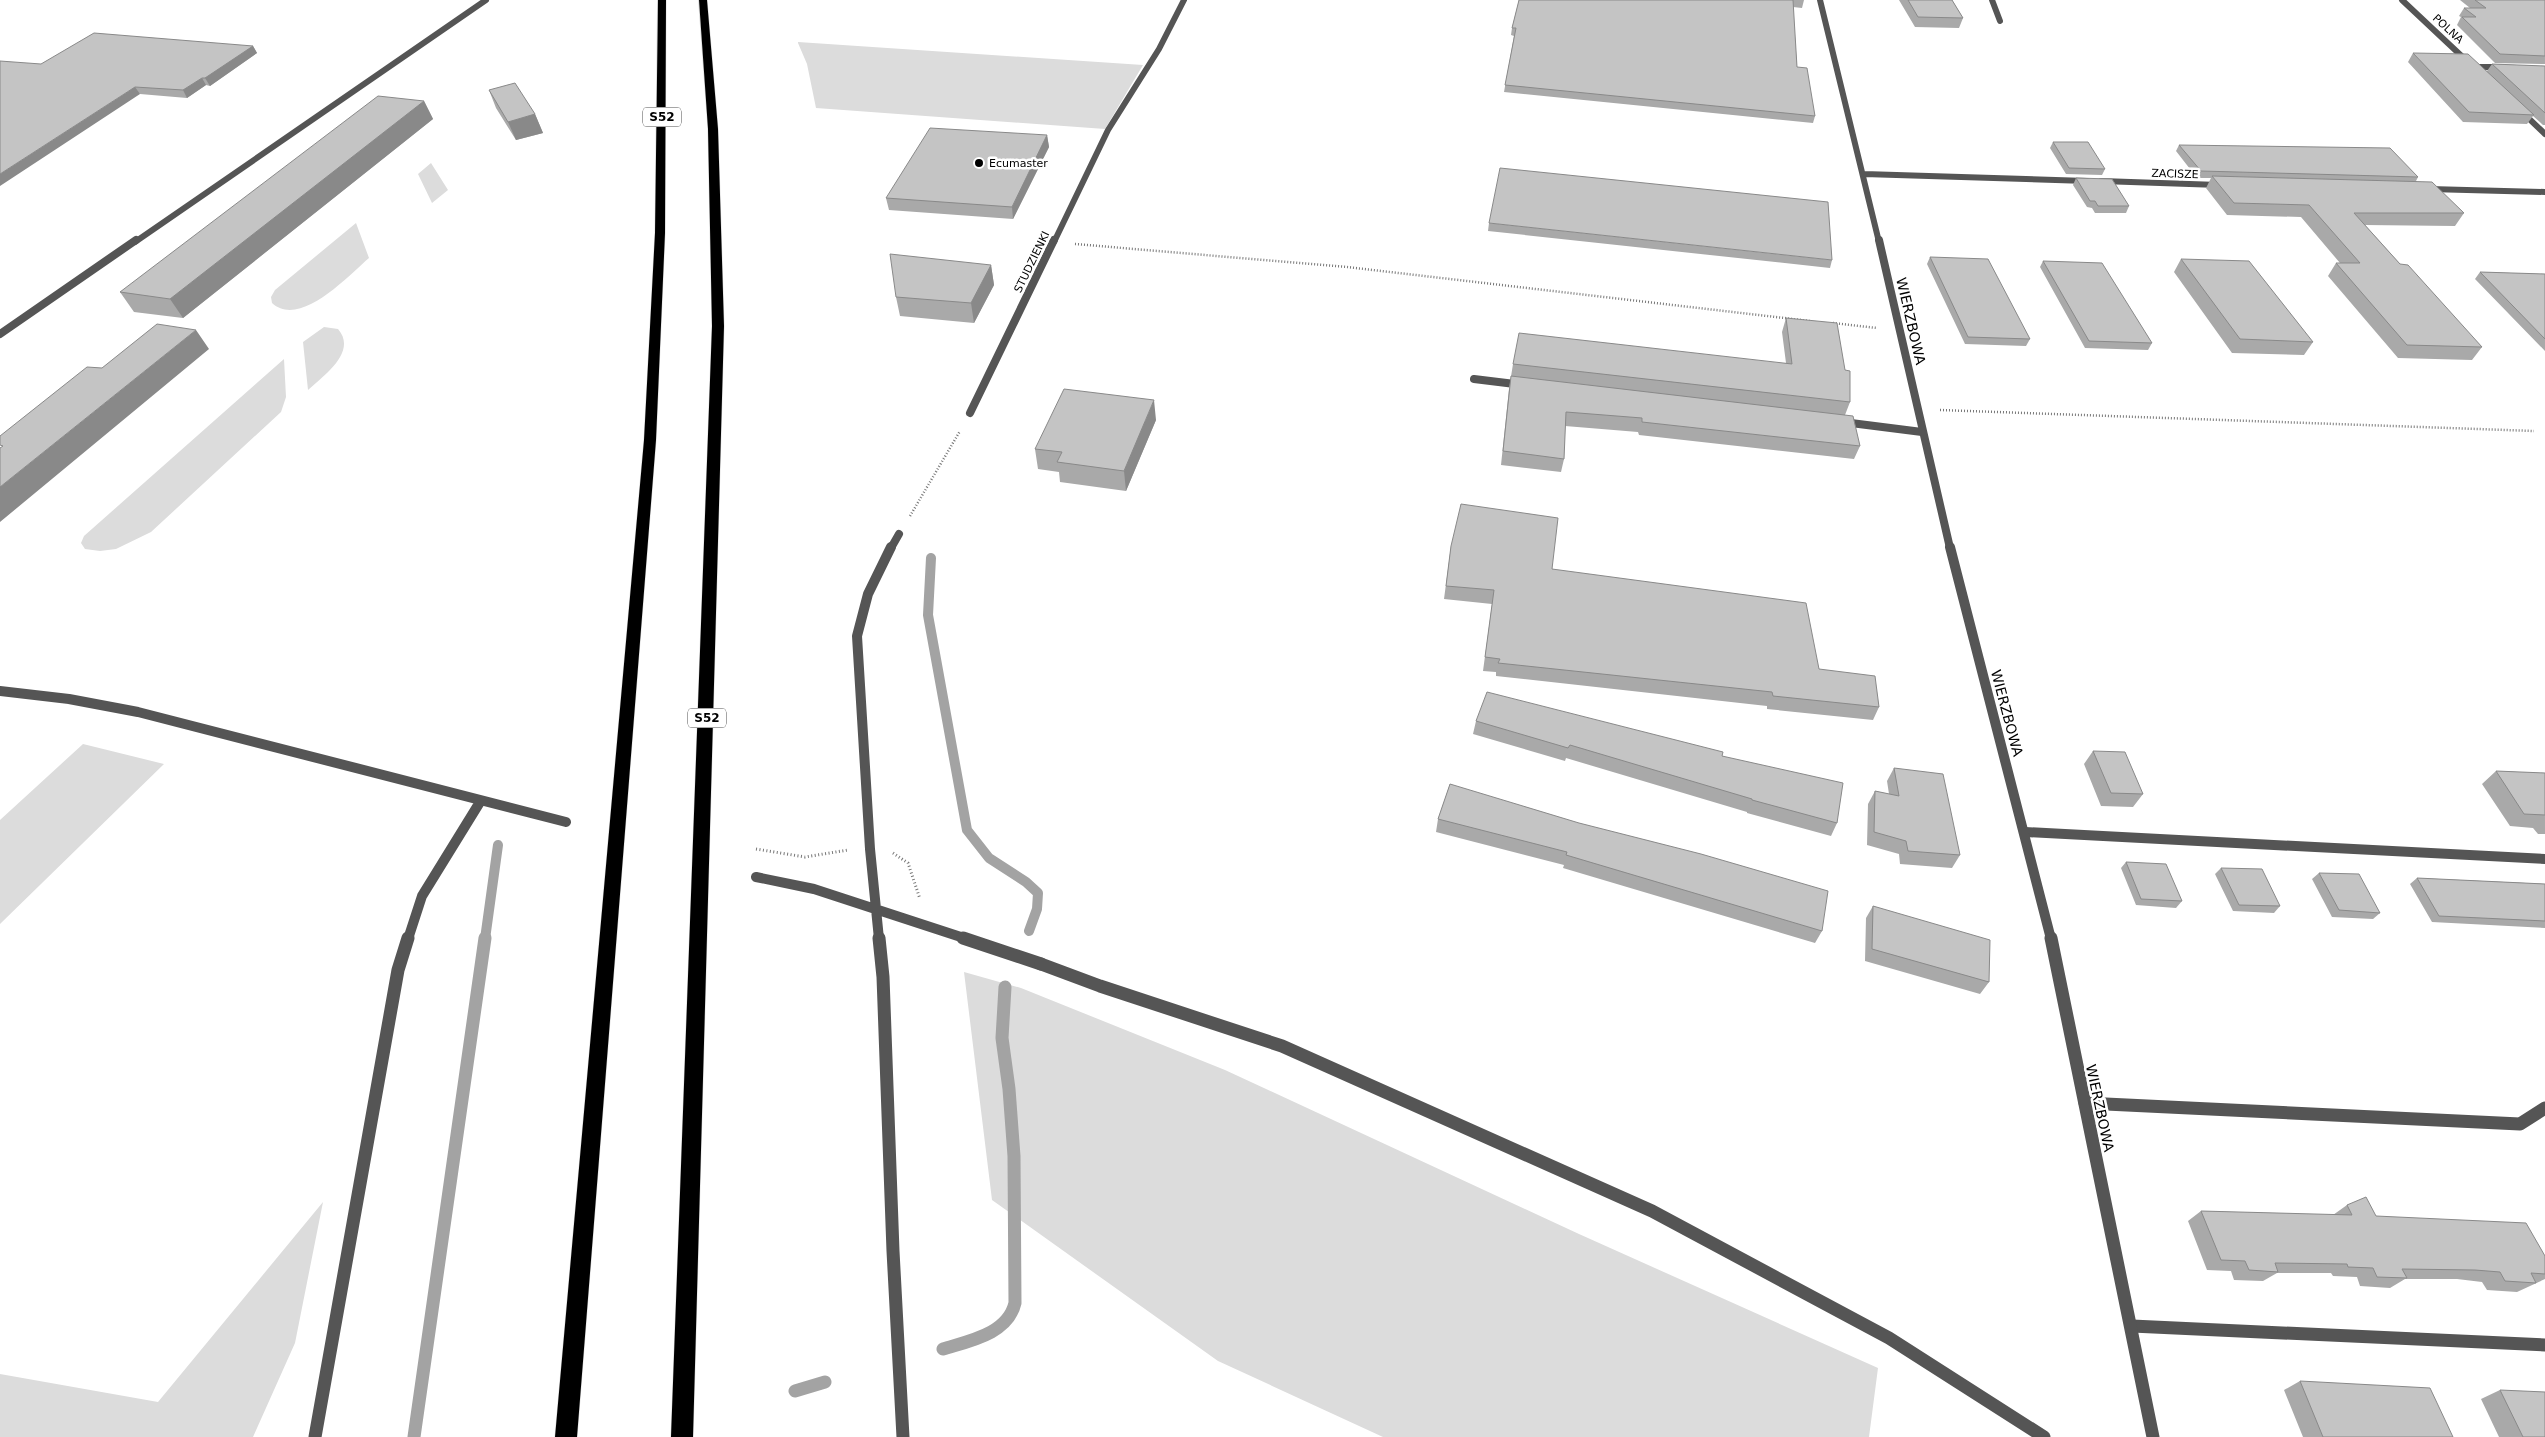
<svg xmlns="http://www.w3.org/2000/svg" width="2545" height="1437" viewBox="0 0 2545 1437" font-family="'DejaVu Sans',sans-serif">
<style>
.green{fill:#dcdcdc}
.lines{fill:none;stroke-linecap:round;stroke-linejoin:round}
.stream-far1{stroke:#a3a3a3;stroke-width:10}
.stream{stroke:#a3a3a3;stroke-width:13}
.motorway-casing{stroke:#dbdbdb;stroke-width:1}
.path-far1{stroke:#777;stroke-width:2.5;stroke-dasharray:1 2;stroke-linecap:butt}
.path{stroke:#777;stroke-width:3;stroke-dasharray:1 2.5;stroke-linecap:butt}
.service-far3{stroke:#555;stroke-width:6}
.service-far2{stroke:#555;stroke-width:8}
.service-far1{stroke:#555;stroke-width:10}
.service{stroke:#555;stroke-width:13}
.minor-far3{stroke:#555;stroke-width:6}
.minor-far2{stroke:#555;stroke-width:8}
.minor-far1{stroke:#555;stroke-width:10}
.minor{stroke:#555;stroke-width:13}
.motorway{fill:#000;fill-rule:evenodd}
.wall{fill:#a9a9a9}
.shaded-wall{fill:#898989}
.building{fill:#c4c4c4;stroke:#898989}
.poi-dot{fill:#000;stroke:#fff;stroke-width:2}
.labels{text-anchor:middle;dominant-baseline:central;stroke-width:5;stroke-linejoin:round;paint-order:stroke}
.far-street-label{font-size:11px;fill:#000;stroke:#fff}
.far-poi-label{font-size:11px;fill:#000;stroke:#fff;text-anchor:start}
.shield{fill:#fff;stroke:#4c4c4c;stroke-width:1}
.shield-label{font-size:12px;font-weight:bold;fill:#000}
.street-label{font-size:14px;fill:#000;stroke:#fff}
</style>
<rect width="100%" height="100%" fill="#fff"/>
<path class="green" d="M798,43V42L1143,65L1105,129L816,108L807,64Z
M431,163L448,190L432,203L418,174Z
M356,223L369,258C349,275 300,329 272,303L271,297L275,290Z
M324,327L338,329C358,352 323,376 308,390L303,342Z
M284,359L286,397L281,412L151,532L116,549L100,551L85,549L81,543L84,536Z
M83,744L164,764L0,924V820Z
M964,972L1021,988L1225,1070L1579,1234L1878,1368L1869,1437H1383L1218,1361L992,1200Z
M323,1202L295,1343L253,1437H0V1374L158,1402Z"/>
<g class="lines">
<path class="stream-far1" d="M931,558L928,615L967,830L989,858L1026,882L1038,893L1037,909L1029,931
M485,939L498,845"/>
<path class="stream" d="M943,1349C969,1341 1008,1334 1015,1303L1014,1156L1009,1089L1002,1038L1005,987
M795,1391L825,1382
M414,1437L485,938"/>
<defs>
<path id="motorway" d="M658,0H666L665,233L656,440L577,1437H555L644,440L655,233Z
M699,0H707L718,129L724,326L693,1437H671L712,326L708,129Z"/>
</defs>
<use href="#motorway" class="motorway-casing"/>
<path class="path-far1" d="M1075,244L1347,267L1810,321
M1833,323L1877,328
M1940,410L2534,431
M910,516L960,431"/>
<path class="path" d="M756,849L805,857L848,850
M893,853L908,863L920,899"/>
<path class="service-far3" d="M1992,0L2000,21
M2402,0L2469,63
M2522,112L2545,134
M135,242L486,0"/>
<path class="service-far2" d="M0,334L136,240
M1474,379L1523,385
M1843,422L1922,432
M891,548L899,534"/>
<path class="service-far1" d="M0,691L69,699L138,712L566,822
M2025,832L2545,859
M756,877L814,889L967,939
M408,939L422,896L480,802
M879,939L870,849L857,636L868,594L891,547"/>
<path class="service" d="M879,938L883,977L893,1251L903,1437
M963,938L1041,964
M2085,1103L2520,1124L2545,1108
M2132,1326L2545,1345
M315,1437L398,970L408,938"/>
<path class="minor-far3" d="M1820,0L1879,242
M2473,67H2502
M1864,174L2087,181
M2101,181L2219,185
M2429,189L2545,192
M1054,242L1108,130L1159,49L1184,0"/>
<path class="minor-far2" d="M1879,240L1950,548
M970,413L1054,240"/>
<path class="minor-far1" d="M1950,547L2051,939"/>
<path class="minor" d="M2051,938L2153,1437
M1041,964L1100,986L1282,1046L1652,1211L1889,1338L2044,1437"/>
<use href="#motorway" class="motorway"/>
</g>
<path class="wall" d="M1519,0H1804L1802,8L1793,7L1797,67L1815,116L1813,123L1504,92L1514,36L1511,35L1512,28Z
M1899,0H1952L1963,18L1959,28L1915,27Z
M2460,0H2545V64L2495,63L2457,25L2461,17L2459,16L2464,8H2470Z
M253,46L257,53L210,86L206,85L187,98L140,94L41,64Z
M2413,53L2487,71L2492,64L2545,66V125H2543L2533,116L2527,124L2463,122L2408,62Z
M489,90L535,114L543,133L516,140L496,108Z
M424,101L433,119L183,318L134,312L120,292Z
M1047,135L1049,147L1013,219L889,210L886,198Z
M2053,142L2105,169L2102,175L2066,174L2050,148Z
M2179,145L2418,177L2416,181L2464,213L2455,226L2365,225L2400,264L2482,347L2472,360L2398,358L2328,276L2336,263H2340L2301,217L2227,215L2206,188L2211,178H2197L2176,151Z
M2076,178L2129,206L2126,213H2095L2092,208L2087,207L2073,185Z
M1489,223L1832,260L1830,268L1488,231Z
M1930,257L2030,339L2026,346L1965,344L1927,264Z
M2181,259L2313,342L2304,355L2232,353L2174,272Z
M2043,261L2152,343L2148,350L2085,348L2040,267Z
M991,265L994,285L974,323L900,316L896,297Z
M2480,272L2545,274V351L2475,279Z
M1786,318L1850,402L1845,415L1860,446L1854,459L1639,435L1638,432L1565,426L1564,459L1561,472L1501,465L1509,389L1513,364L1786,363L1782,332Z
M1156,420L1126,491L1060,482L1059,472L1038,469L1035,449Z
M1451,546L1552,569L1819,669L1879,707L1873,720L1767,709V706L1496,676V672L1483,671L1492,604L1444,599Z
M1476,721L1722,756L1837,823L1831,836L1747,813V812L1566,758L1565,761L1473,734Z
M2093,751L2143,794L2133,807L2101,806L2084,764Z
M1894,768L1960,855L1952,868L1900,864L1899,854L1867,845L1868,804L1875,791L1889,794L1887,781Z
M2496,771L2545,773V834H2538L2533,828L2510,826L2482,784Z
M1450,784L1822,931L1815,943L1563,868L1564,865L1436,832L1438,819Z
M2126,862L2182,901L2176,908L2136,905L2121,868Z
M2221,868L2280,906L2274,913L2233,911L2215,874Z
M2319,873L2380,913L2373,919L2332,917L2312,879Z
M2417,878L2545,884V928L2432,922L2410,884Z
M1873,906L1989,982L1980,994L1865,961L1866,918Z
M2347,1205L2376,1216L2545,1256V1279L2517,1292L2487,1290L2482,1282L2457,1279H2405L2390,1288L2360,1286L2357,1277L2333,1276L2331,1273H2277L2263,1281L2234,1280L2231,1271L2207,1270L2188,1221L2201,1211L2333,1215Z
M2300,1381L2453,1437H2303L2284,1390Z
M2500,1390L2545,1437H2499L2481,1399Z"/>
<path class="shaded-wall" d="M253,46L257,53L210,86L205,78Z
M202,78L206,85L187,98L183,90Z
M135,87L140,94L0,186V174Z
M424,101L433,119L183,318L170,299Z
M535,114L543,133L516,140L508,122Z
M1047,135L1049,147L1013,219L1012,207Z
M991,265L994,285L974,323L971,303Z
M196,330L209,349L0,522V487Z
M1154,400L1156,420L1126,491L1124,471Z"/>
<path class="building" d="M1519,0H1793L1797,67L1807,68L1815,116L1505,85L1516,28H1512Z
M1908,0H1952L1963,18L1918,17Z
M2475,0H2545V56L2500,54L2462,17H2476L2464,8H2486Z
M94,33L253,46L205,78H202L183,90L135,87L0,174V61L41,64Z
M2413,53L2468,54L2534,115L2469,112Z
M2492,64L2545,66V113Z
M515,83L535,114L508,122L489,90Z
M378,96L424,101L170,299L120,292Z
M930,128L1047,135L1012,207L886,198Z
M2053,142H2088L2105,169L2069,168Z
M2179,145L2390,148L2418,177L2201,171Z
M1500,168L1828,202L1832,260L1489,223Z
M2212,176L2432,182L2464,213H2354L2400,264L2408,265L2482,347L2407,345L2336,263H2360L2309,205L2234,203Z
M2076,178L2112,179L2129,206H2098L2095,201H2090Z
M890,254L991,265L971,303L896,297Z
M1930,257L1988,259L2030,339L1968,337Z
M2181,259L2249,261L2313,342L2240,339Z
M2043,261L2102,263L2152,343L2089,341Z
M2480,272L2545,274V339Z
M1786,318L1837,323L1845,370L1850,371V402L1513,364L1519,333L1792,364Z
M157,324L196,330L0,487V448L3,446L0,445V436L87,367L102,368Z
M1511,376L1853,416L1860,446L1642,422V418L1566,412L1564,459L1503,451Z
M1064,389L1154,400L1124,471L1057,462L1062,452L1035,449Z
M1461,504L1558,518L1552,569L1806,603L1819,669L1875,676L1879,707L1773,696L1772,692L1498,663L1500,659L1485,657L1494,590L1446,586L1451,546Z
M1487,692L1723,752L1722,756L1843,783L1837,823L1752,800V799L1570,745L1568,748L1476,721Z
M2093,751L2125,752L2143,794L2111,793Z
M1894,768L1943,774L1960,855L1908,851L1906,841L1874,832L1875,791L1899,796Z
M2496,771L2545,773V815L2524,814Z
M1450,784L1579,823L1701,854L1828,891L1822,931L1566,855L1567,852L1438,819Z
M2126,862L2166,864L2182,901L2141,899Z
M2221,868L2262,869L2280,906L2239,905Z
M2319,873L2359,874L2380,913L2339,910Z
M2417,878L2545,884V921L2439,916Z
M1873,906L1990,940L1989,982L1872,949Z
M2366,1197L2376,1216L2526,1223L2545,1256V1274L2531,1273L2536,1283L2505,1281L2500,1272L2475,1270L2402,1269L2407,1278L2377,1277L2373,1268L2348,1267L2347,1264L2275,1263L2278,1272L2249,1270L2245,1261L2221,1260L2201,1211L2352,1215L2347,1205Z
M2300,1381L2430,1388L2453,1437H2323Z
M2500,1390L2545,1392V1437H2523Z"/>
<circle class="poi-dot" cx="979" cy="163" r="5"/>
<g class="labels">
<g class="far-street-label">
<text transform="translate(2448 29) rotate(43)">POLNA</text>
<text transform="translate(2175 174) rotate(2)">ZACISZE</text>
<text transform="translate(1032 262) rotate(-64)">STUDZIENKI</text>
</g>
<g class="far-poi-label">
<text x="989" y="163">Ecumaster</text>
</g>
<g class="shield">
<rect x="643" y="107.5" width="38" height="19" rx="4"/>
<rect x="688" y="708.5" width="38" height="19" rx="4"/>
</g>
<g class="shield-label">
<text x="662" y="117">S52</text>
<text x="707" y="718">S52</text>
</g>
<g class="street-label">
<text transform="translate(1911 321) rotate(77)">WIERZBOWA</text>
<text transform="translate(2007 713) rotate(75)">WIERZBOWA</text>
<text transform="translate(2100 1108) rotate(78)">WIERZBOWA</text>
</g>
</g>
</svg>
